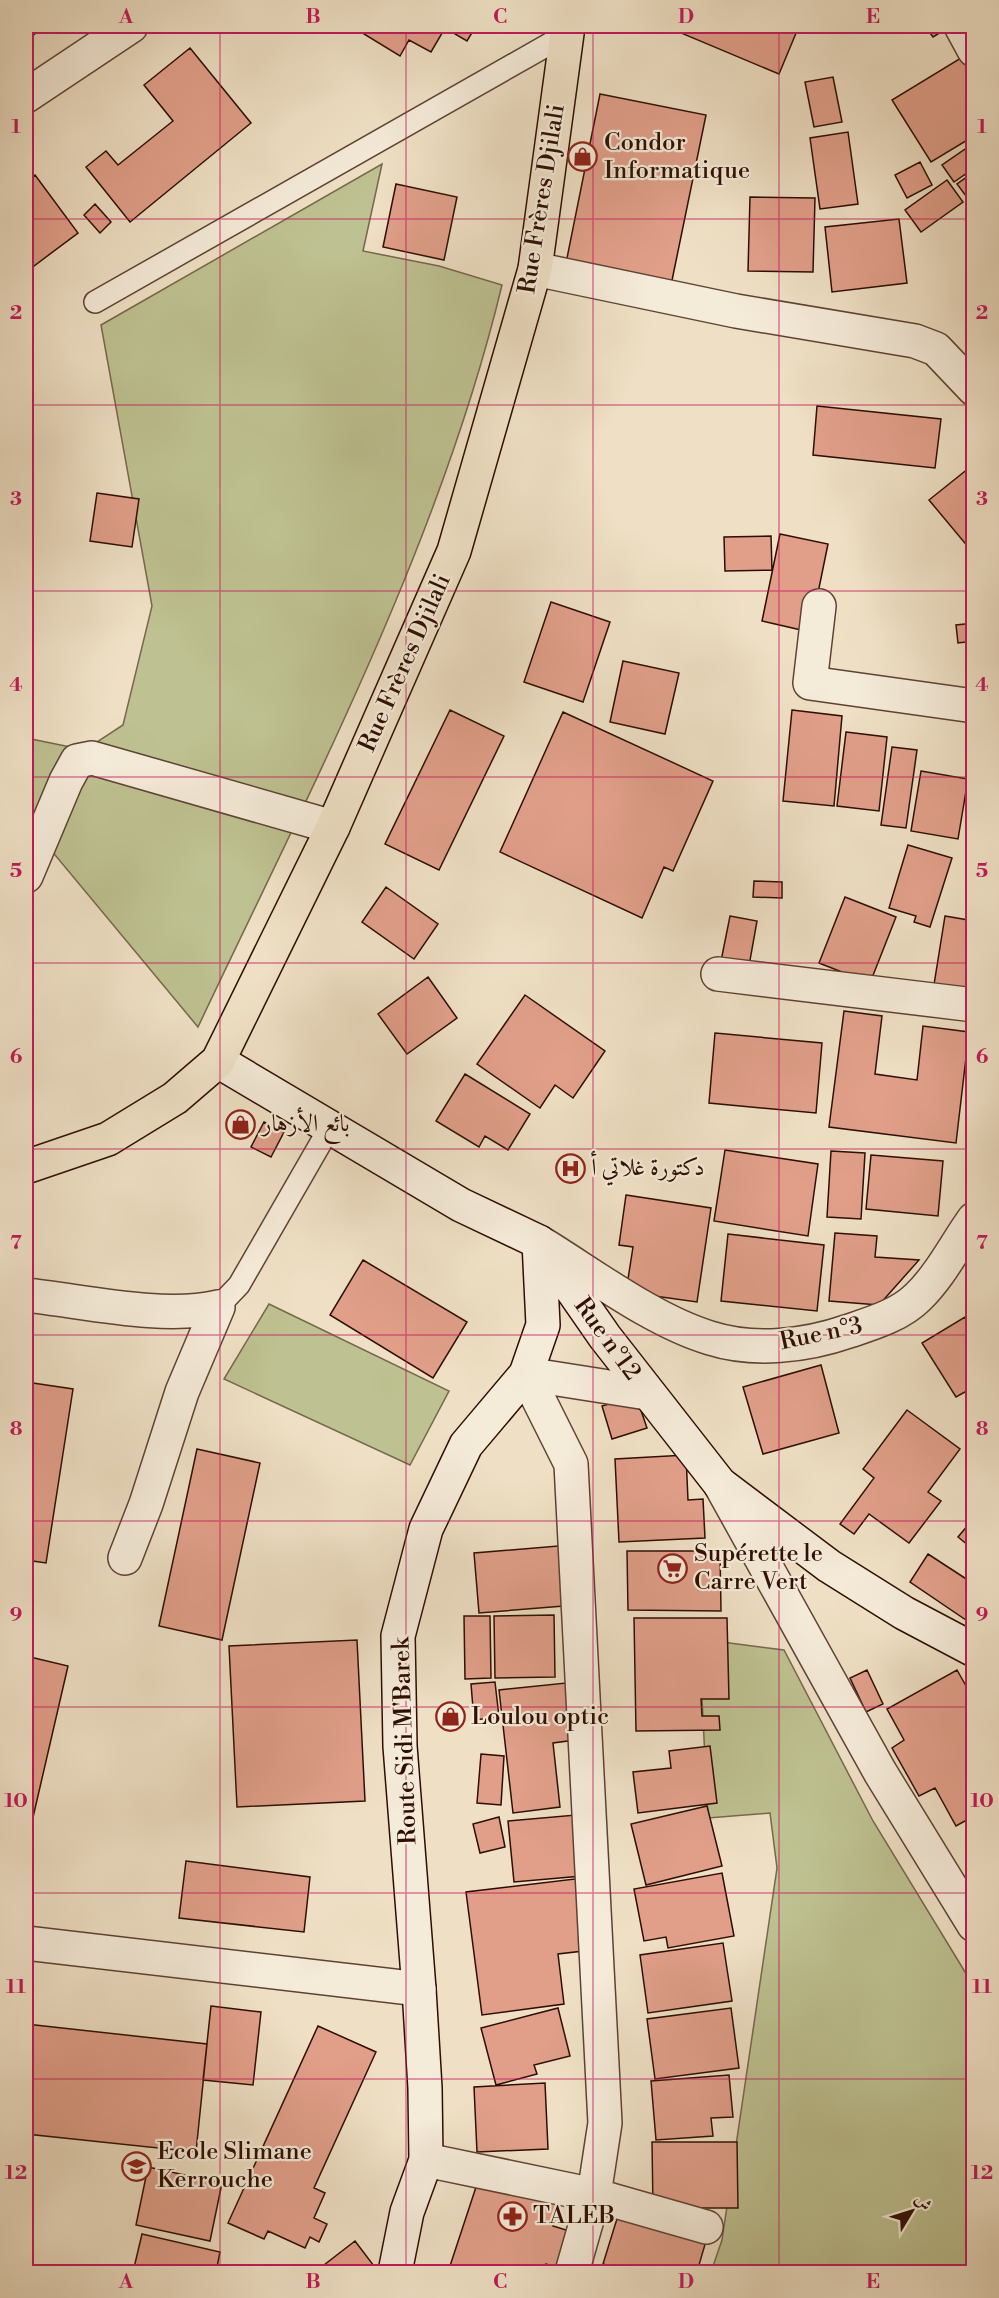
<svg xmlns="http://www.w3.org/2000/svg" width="999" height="2298" viewBox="0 0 999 2298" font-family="'Libre Bodoni',Amiri,serif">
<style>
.green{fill:#bec191;stroke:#76684a;stroke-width:1.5}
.building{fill:#e19f8a;stroke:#2e0e02;stroke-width:1.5}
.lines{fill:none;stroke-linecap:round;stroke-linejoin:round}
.lane-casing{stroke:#5e4233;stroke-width:24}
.street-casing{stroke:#5e4233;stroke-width:36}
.secondary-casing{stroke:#2e0e02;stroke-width:36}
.primary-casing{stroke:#2e0e02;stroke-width:36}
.lane{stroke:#f5ebd9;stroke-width:21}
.street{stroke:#f5ebd9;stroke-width:33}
.secondary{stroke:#f5ebd9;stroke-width:33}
.primary{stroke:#efe0c5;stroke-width:33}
.grid{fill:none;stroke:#c2185b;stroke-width:1.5;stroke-opacity:0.55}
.labels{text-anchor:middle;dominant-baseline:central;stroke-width:4.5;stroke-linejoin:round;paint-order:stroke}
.poi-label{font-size:24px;fill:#2e0e02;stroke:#f5ebd9;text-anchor:start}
.street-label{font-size:24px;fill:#2e0e02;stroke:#f5ebd9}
.neatline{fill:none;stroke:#c2185b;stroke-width:2}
.grid-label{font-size:20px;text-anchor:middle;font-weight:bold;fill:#c2185b}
</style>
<rect width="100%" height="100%" fill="#efe0c5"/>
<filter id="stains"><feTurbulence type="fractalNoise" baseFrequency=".00333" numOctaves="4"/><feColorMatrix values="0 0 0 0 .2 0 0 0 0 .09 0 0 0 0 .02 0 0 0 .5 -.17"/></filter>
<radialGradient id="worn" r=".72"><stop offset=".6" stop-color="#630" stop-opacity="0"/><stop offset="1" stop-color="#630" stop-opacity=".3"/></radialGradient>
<path class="green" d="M382,164L363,251L439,266L502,285C440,543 311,788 198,1027L26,820V738L85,750L123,725L152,606L101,325Z
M269,1304L449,1391L410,1465L224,1379Z
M699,1639L784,1650L873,1821L973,1985V2272H711L722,2240L777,1868L770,1813L708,1818Z"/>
<path class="building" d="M26,26H33L37,32L26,41Z
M369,26H476L467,41L445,28L431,52L409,40L400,56L364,34Z
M685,26H799L779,74L681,33Z
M925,26H951L933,37Z
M190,48L251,123L130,222L86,167L106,151L118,165L173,121L144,85Z
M974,50V136L931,162L892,100Z
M833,77L842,122L814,127L805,82Z
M600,94L706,115L669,295L564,273Z
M848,132L858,204L820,209L810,138Z
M974,143V168L954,182L942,165Z
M920,162L932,185L907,198L895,175Z
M974,172V203L972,204L957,184Z
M35,175L78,233L26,272V182Z
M947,180L963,202L921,232L905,210Z
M396,184L457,197L444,260L383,247Z
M750,197L815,198L813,272L748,271Z
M95,204L111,222L100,233L84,215Z
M899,219L907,283L832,292L825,227Z
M817,406L941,419L935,468L813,455Z
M974,464V554L929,500Z
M97,493L139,499L132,547L90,541Z
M780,534L828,544L810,632L762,621Z
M771,536L772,570L725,571L724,537Z
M551,602L610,622L583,702L524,682Z
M974,623V641L958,643L956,625Z
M623,661L679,673L665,734L610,722Z
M450,710L504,736L439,870L385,844Z
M792,710L842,716L834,806L783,801Z
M563,712L713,781L673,871L664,867L642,918L500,852Z
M846,732L887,737L879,811L837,806Z
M892,747L917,750L906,828L881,825Z
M921,771L968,779L958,839L911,831Z
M908,845L952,858L930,927L914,922L916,916L889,908Z
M754,881L782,882V898L753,897Z
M386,887L438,924L414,959L362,922Z
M845,897L896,917L870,983L819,963Z
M730,916L757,921L749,966L721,961Z
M945,916L974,921V998L933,991Z
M428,977L457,1018L407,1054L378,1014Z
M525,995L605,1051L573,1098L555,1085L540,1108L477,1064Z
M844,1011L882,1016L875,1074L917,1080L923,1026L969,1032L956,1143L829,1127Z
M715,1033L822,1043L816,1113L709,1103Z
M465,1074L530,1114L508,1150L485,1136L479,1147L436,1121Z
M264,1122L284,1132L271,1157L251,1147Z
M725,1150L818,1164L808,1236L714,1221Z
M831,1151L865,1153L861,1219L827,1217Z
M871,1155L943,1161L938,1216L866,1209Z
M626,1195L711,1208L697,1302L626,1292L633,1247L619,1245Z
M835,1233L877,1236L875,1257L919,1260L879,1305L829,1301Z
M728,1234L824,1245L817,1311L721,1301Z
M363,1260L467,1322L433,1378L330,1315Z
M965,1317L974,1330V1387L956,1397L922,1343Z
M821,1365L839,1433L763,1454L743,1387Z
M26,1382L73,1389L46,1563L26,1560Z
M636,1396L647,1428L612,1439L602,1406Z
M907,1410L960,1449L928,1492L941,1501L909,1543L869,1514L854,1534L840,1524L874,1478L863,1469Z
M197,1449L260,1463L222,1640L159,1626Z
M686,1455L688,1500L703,1499L705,1538L619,1542L615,1459Z
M974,1518V1550L958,1537Z
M570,1545L576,1605L479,1613L474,1553Z
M627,1551H720L721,1611L628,1610Z
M928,1554L974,1584V1608L966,1620L910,1582Z
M554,1615L555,1677L495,1678L494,1616Z
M464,1616H490L491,1678L465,1679Z
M634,1618H727L729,1699H701L702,1716H719L720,1730L636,1731Z
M357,1640L365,1801L237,1807L229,1646Z
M26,1656L68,1666L28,1839L26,1838Z
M867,1670L883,1704L866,1712L850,1678Z
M957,1670L974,1700V1816L956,1826L935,1788L919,1796L892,1748L904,1740L887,1709Z
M495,1682L499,1717L474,1720L471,1684Z
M576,1682L583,1739L553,1743L560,1807L513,1813L499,1690Z
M710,1746L717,1803L638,1813L633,1772L671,1768L669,1751Z
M481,1754L504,1756L501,1805L477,1803Z
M707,1806L722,1866L646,1885L631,1824Z
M576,1815L582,1876L514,1882L508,1821Z
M499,1817L505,1847L480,1853L473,1824Z
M186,1861L310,1877L304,1932L179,1918Z
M722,1873L734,1936L668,1948L666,1937L644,1941L634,1889Z
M583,1878L592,1950L558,1954L564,2004L482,2015L466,1892Z
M723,1943L732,2001L648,2013L640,1955Z
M211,2006L261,2012L253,2085L203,2080Z
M558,2008L570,2056L534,2065L537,2074L496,2085L481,2028Z
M731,2008L739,2068L655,2079L647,2019Z
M26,2024L207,2044L196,2152L26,2134Z
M318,2026L376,2052L314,2188L325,2193L314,2218L327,2224L319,2242L310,2237L305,2248L268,2231L264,2239L228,2223Z
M729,2075L733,2117L711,2118L713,2136L656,2140L651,2081Z
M545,2083L548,2149L477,2152L474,2087Z
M652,2142H737L738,2208H653Z
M148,2167L222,2183L210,2241L136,2225Z
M479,2178L560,2205L553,2226L579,2234L568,2272L546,2264L543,2272H448Z
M620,2209L708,2234L697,2272H632L603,2264Z
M142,2234L220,2252L216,2272H133Z
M355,2241L374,2266L366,2272H315Z"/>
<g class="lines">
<defs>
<path id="lane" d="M95,302L567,34
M218,1307L239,1285L330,1127"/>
<path id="street" d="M961,26L974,50
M26,96L131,26
M535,269L736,311L915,341L936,349L974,389
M819,606L810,683L974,706
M26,876L66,781L77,761L92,758L333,827
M718,974L974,1005
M539,1242C590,1273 653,1321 710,1338C754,1352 806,1346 849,1331C873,1323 900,1315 918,1297C940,1276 956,1244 974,1219
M26,1295C83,1301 163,1320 218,1307
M526,1374L571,1464L605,2123L594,2195L572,2272
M526,1374L647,1393
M720,1484L880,1772L974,1925
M125,1558L146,1504L182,1392L218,1307
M26,1943L419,1989
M426,2160L594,2195L706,2227"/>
<path id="secondary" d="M218,1061L461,1205L539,1242L605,1337L720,1484L829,1566L904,1613L974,1650
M395,2272L407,2212L426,2160L425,2088L419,1989L400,1746L398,1636L426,1529L466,1445L526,1374L543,1325L539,1242"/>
<path id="primary" d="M26,1167L108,1139L175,1098L218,1061L333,827L454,551L535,269L568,26"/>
</defs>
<use href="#lane" class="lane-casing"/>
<use href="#street" class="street-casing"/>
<use href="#secondary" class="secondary-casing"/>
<use href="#primary" class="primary-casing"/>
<use href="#lane" class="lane"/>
<use href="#street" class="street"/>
<use href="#secondary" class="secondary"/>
<use href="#primary" class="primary"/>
</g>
<path class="grid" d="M220,26V2272M406,26V2272M593,26V2272M779,26V2272M26,219H974M26,405H974M26,591H974M26,777H974M26,963H974M26,1149H974M26,1335H974M26,1521H974M26,1707H974M26,1893H974M26,2079H974"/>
<defs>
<symbol id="shop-ring" viewBox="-11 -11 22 22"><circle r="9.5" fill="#f5ebd9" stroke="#8f2418" stroke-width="1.5"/><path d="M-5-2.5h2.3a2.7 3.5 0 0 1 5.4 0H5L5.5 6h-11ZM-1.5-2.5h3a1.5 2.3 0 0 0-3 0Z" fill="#8f2418"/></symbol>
<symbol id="hospital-ring" viewBox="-11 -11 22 22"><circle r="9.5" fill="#f5ebd9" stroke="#8f2418" stroke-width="1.5"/><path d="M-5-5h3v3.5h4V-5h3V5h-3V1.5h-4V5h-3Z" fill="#8f2418"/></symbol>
<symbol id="supermarket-ring" viewBox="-11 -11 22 22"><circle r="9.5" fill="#f5ebd9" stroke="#8f2418" stroke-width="1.5"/><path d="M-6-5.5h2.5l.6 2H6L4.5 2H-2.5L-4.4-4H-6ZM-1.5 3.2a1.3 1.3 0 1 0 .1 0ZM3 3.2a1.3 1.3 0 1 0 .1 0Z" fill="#8f2418"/></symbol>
<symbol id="school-ring" viewBox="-11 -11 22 22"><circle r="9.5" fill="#f5ebd9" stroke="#8f2418" stroke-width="1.5"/><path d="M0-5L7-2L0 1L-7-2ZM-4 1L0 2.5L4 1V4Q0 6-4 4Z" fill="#8f2418"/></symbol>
<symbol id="pharmacy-ring" viewBox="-11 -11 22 22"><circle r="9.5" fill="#f5ebd9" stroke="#8f2418" stroke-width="1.5"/><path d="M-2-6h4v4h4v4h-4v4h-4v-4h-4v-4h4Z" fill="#8f2418"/></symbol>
</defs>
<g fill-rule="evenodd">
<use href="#shop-ring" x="566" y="140" width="33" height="33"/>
<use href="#shop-ring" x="224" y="1108" width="33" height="33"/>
<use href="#hospital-ring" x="554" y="1152" width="33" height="33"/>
<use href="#supermarket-ring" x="656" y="1552" width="33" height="33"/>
<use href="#shop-ring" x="434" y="1700" width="33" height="33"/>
<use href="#school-ring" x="120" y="2150" width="33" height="33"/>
<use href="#pharmacy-ring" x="496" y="2200" width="33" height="33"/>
</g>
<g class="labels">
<g class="poi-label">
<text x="604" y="143">Condor<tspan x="604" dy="28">Informatique</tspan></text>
<text x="262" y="1124">بائع الأزهار</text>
<text x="591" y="1168">دكتورة غلاتي أ</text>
<text x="694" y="1554">Supérette le<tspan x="694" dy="28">Carre Vert</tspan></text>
<text x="471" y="1717">Loulou optic</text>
<text x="157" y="2152">Ecole Slimane<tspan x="157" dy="28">Kerrouche</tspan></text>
<text x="533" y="2216">TALEB</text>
</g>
<g class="street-label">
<text transform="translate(542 199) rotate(-81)">Rue Frères Djilali</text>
<text transform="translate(405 663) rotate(-66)">Rue Frères Djilali</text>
<text transform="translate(821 1334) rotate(-12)">Rue n°3</text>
<text transform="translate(607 1339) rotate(54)">Rue n°12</text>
<text transform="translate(405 1741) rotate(-92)">Route Sidi M'Barek</text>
</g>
</g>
<rect width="999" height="2298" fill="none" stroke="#efe0c5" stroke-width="66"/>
<g transform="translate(912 2211) rotate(52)" stroke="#f5ebd9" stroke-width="4.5" paint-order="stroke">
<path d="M0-4.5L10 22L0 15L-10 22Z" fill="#2e0e02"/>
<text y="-9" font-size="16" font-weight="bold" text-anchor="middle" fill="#2e0e02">ش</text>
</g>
<rect x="33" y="33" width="933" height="2232" class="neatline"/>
<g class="grid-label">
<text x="126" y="23">A</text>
<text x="313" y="23">B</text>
<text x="500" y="23">C</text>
<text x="686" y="23">D</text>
<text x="873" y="23">E</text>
<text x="16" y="133">1</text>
<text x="982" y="133">1</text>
<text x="16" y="319">2</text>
<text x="982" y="319">2</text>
<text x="16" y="505">3</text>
<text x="982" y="505">3</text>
<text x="16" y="691">4</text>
<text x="982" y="691">4</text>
<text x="16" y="877">5</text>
<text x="982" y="877">5</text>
<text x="16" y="1063">6</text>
<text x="982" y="1063">6</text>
<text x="16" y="1249">7</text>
<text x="982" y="1249">7</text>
<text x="16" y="1435">8</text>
<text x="982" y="1435">8</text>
<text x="16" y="1621">9</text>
<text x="982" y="1621">9</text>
<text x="16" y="1807">10</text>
<text x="982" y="1807">10</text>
<text x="16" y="1993">11</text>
<text x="982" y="1993">11</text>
<text x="16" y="2179">12</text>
<text x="982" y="2179">12</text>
<text x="126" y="2288">A</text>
<text x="313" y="2288">B</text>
<text x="500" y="2288">C</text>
<text x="686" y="2288">D</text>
<text x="873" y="2288">E</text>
</g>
<rect width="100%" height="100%" filter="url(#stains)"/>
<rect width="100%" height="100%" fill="url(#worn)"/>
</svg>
